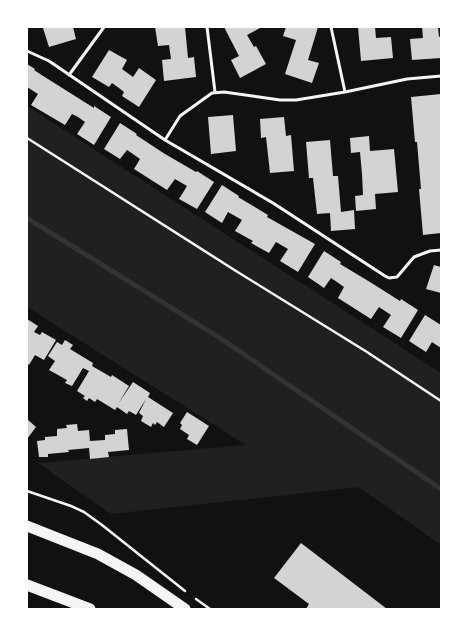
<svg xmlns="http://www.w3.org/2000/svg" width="468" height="636" viewBox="0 0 468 636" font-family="Merriweather,serif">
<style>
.green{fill:#202020}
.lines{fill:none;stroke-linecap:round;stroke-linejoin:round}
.stream{stroke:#333;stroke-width:5}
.building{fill:#d3d3d3}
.path{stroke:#f5f5f5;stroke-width:2.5}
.service{stroke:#f5f5f5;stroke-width:3}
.trunk{stroke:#f5f5f5;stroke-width:11}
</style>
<rect width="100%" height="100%" fill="#111"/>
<path class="green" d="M27,106L441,373V545L359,487L111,514L38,463L246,445L27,307Z"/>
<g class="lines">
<path class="stream" d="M27,218L223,340L441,489"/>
</g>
<path class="building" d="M44,27H73L76,39L49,47L43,28Z
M155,27H185L188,58L194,57L196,77L164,81L162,60L171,59L169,45L158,46Z
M224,27H259L260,28L247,35L254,47L256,46L266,64L240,78L231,60L239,56Z
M286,27H318L308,60L319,63L312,83L285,74L296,40L283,36Z
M358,27H375L376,38L391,37L393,58L361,61Z
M422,27H438L439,37L441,36V58L412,60L410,39L423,38Z
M109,50L127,60L122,69L133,77L139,68L156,80L139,107L122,96L124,92L119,88L112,83L109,87L92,77Z
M27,64L35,69L34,70L40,74L94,108V106L111,117L94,145L77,134L85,122L78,117L72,114L65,125L31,105L38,94L27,87Z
M441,94V233L423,235L419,189H421L417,142H415L411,97Z
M233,115L236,151L211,154L208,117Z
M284,117L286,136L291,135L294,171L270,173L266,137L261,138L260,119Z
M120,123L137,134L136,135L165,154L196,172L197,171L214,182L197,209L179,199L187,186L175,179L167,190L134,169L140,159L133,154L127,150L120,159L104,149Z
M369,136L370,151L394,149L398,192L375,194L376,209L356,211L355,196L363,195L362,174L360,152L351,153L350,138Z
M330,140L333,176H338L341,212L354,210L355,229L331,231L330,213L317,214L313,178H309L306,142Z
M222,185L239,196L238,197L268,215L267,217L315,244L298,272L280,261L288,249L276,242L269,253L251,243L253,241L235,231L242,220L228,212L222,223L205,212Z
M324,251L341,262L340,264L370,282L400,301L401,299L418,310L401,338L383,327L391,315L379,307L371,319L338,298L344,287L337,282L331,278L324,288L308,277Z
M434,265L441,267V293L426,289Z
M425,315L441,325V348L432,342L426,352L409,341Z
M27,319L38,326L34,332L40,335L42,332L56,340L44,360L35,355L29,365L27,363Z
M65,340L73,345L70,349L93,363L92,366L111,377L112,375L129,386L118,404L133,382L150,393L148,397L173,413L164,427L157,422L155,425L153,423L151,427L141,421L143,416L139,413L146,399L136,415L129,411L127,414L117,407L115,410L97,399L95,402L89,398L87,401L83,398L85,396L77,391L89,371L83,368L72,386L65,383L67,380L49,370L55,361L48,356L57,342L62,345Z
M187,412L209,426L197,445L187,439L189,435L180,429L182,425L180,423Z
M27,419L36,427L27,439Z
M77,424L78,431L89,430L90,441L105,440V435L115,434V430L127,429L129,450L108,452L109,457L90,459L89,448L68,450L69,452L48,454V457H39L37,441L45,440V437L57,436V429L67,428L66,425Z
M301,543L387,609H306L309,604L274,578Z"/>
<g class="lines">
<path class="path" d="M27,138L236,271L367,352L441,401
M27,491L71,506L84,512L102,525L185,591
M196,599L210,609"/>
<path class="service" d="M207,27L215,92
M331,27L345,92
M27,51L49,61L165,140L273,203L385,276L389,278L397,277L414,257L430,251L441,250
M69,75L104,27
M165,140L180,116L212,93L224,92L280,100H296L345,92L407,79L441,76"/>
<path class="trunk" d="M27,526L98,554L136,575L185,609
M27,585L90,609"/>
</g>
<rect width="468" height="636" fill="none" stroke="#ffffff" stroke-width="56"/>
</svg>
